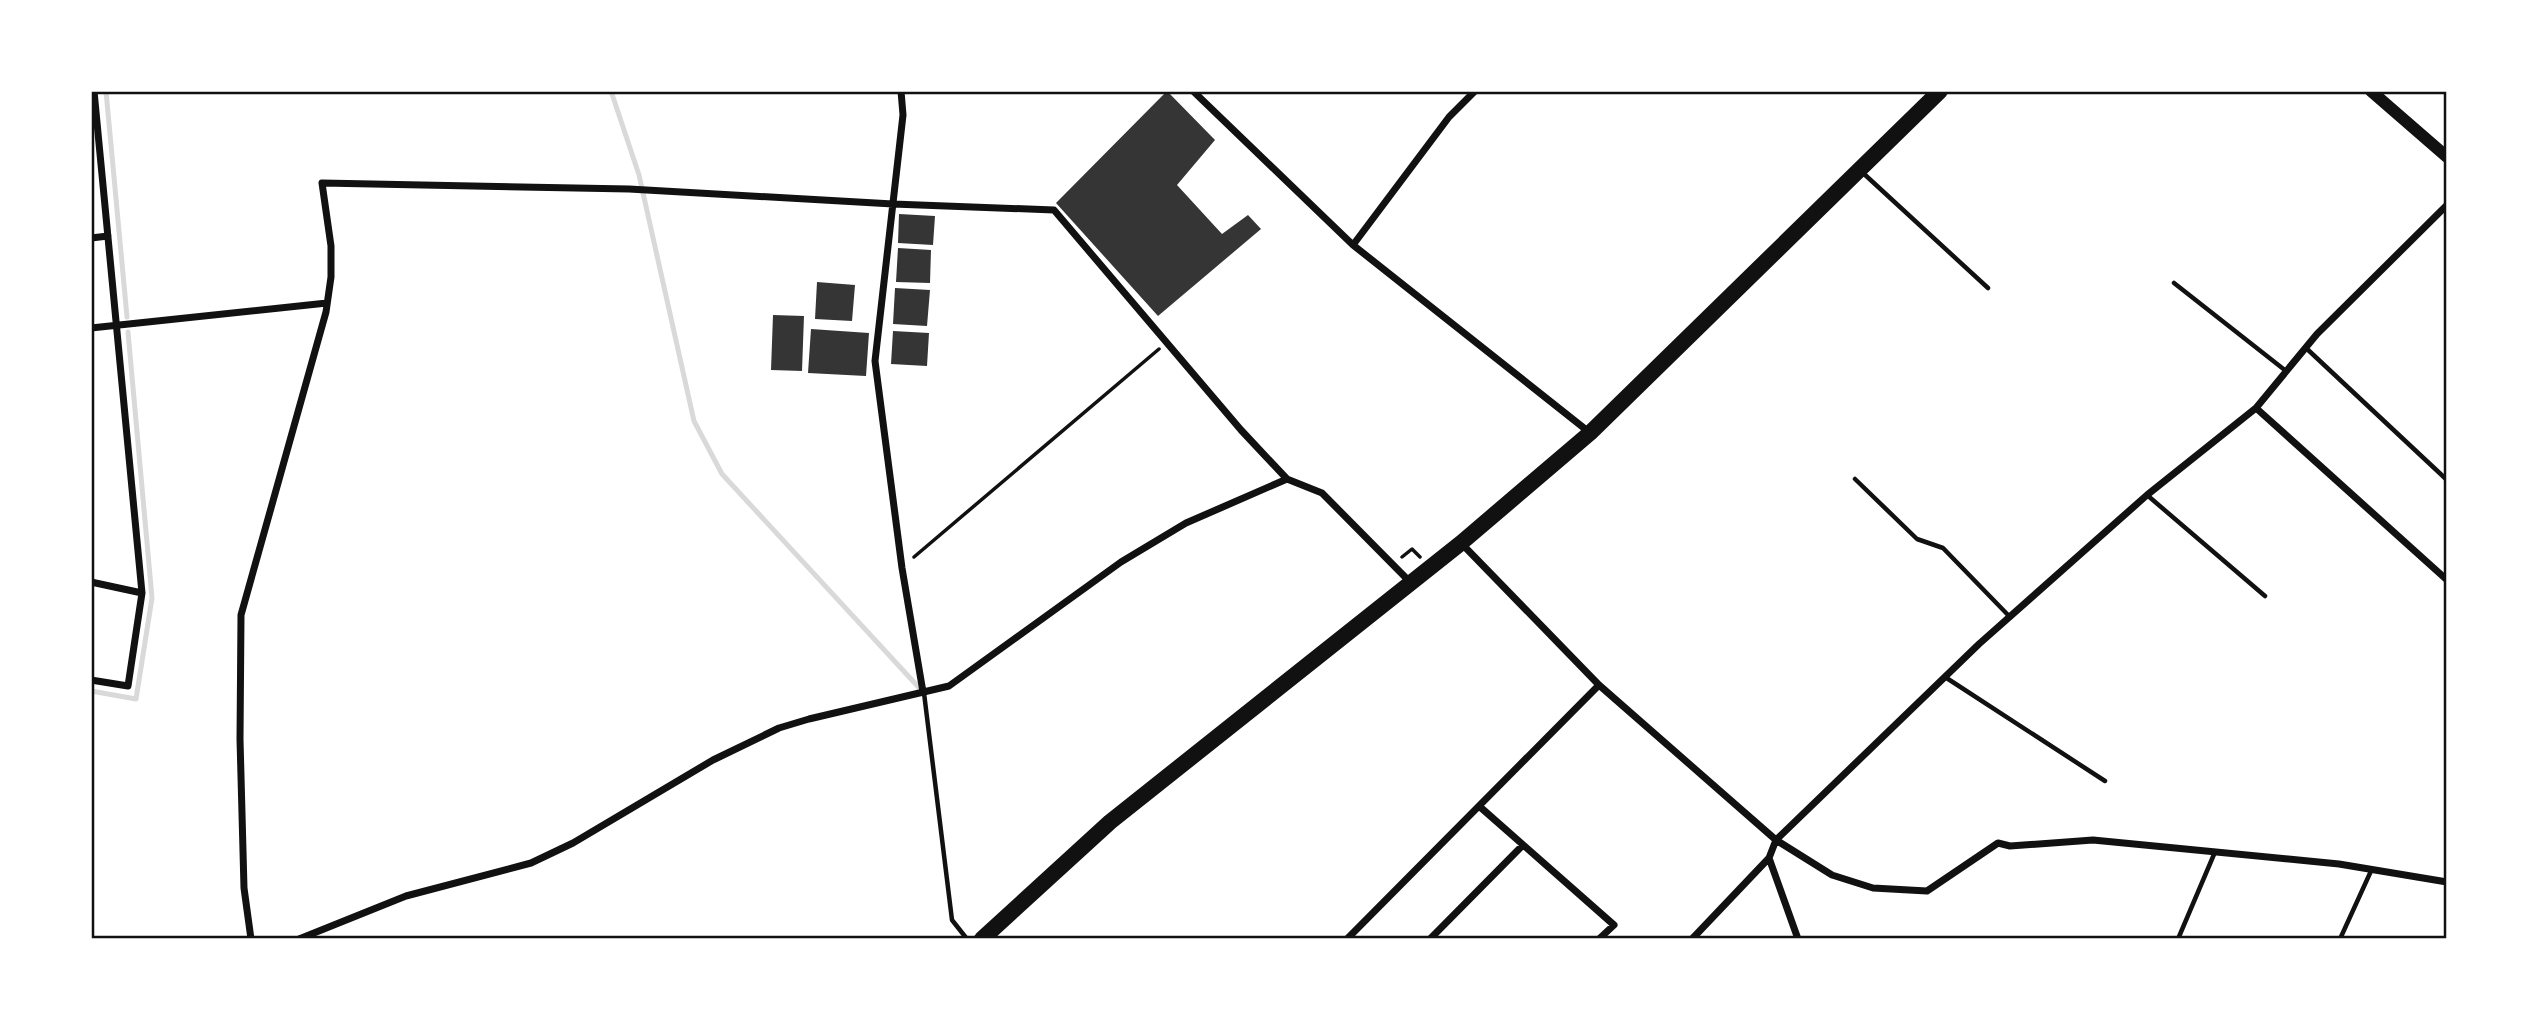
<svg xmlns="http://www.w3.org/2000/svg" width="2538" height="1030" viewBox="0 0 2538 1030" font-family="'Archivo Narrow',sans-serif">
<style>
.lines{fill:none;stroke-linecap:round;stroke-linejoin:round}
.stream{stroke:#d9d9d9;stroke-width:5}
.building{fill:#353535}
.path{stroke:#111;stroke-width:3.5}
.service{stroke:#111;stroke-width:4.5}
.minor{stroke:#111;stroke-width:7}
.tertiary{stroke:#111;stroke-width:12}
.trunk{stroke:#111;stroke-width:16}
.neatline{fill:none;stroke:#111;stroke-width:2.5}
</style>
<rect width="100%" height="100%" fill="#fff"/>
<g class="lines">
<path class="stream" d="M106,91L127,317
M611,91L639,175L694,421L722,474L923,692
M91,691L136,699L152,598L128,332"/>
</g>
<path class="building" d="M1167,91L1215,140L1177,185L1222,234L1248,215L1261,229L1158,316L1056,203Z
M899,214L935,216L933,245L898,243Z
M898,248L931,250L930,283L896,282Z
M817,282L855,285L852,321L815,319Z
M895,288L930,290L927,326L893,324Z
M773,315L804,316L802,371L771,370Z
M811,329L869,333L866,376L808,373Z
M893,331L929,333L927,366L891,364Z"/>
<g class="lines">
<path class="path" d="M914,557L1159,349
M1402,557L1412,549L1420,557"/>
<path class="service" d="M1863,173L1988,288
M2174,283L2286,371
M2306,348L2447,480
M1855,479L1917,539L1943,548L2009,616
M2147,495L2265,596
M1945,677L2105,781
M924,693L952,920L967,939
M2178,939L2215,852
M2340,939L2371,871"/>
<path class="minor" d="M901,91L903,115L875,361L902,568L923,692
M1193,91L1353,245L1589,432
M91,238L108,236
M1353,245L1449,117L1475,91
M91,328L327,303
M2256,408L2447,580
M1462,544L1599,685L1776,840L1832,875L1873,888L1927,891L1998,843L2010,846L2093,840L2339,864L2447,882
M91,582L142,593
M91,680L128,686L142,593L94,91
M1479,806L1614,925L1599,939
M1769,858L1798,939
M251,939L244,888L240,739L241,615L326,312L331,277V246L322,183L629,189L893,204L1054,210L1241,430L1287,479L1322,493L1411,583
M299,939L406,896L531,863L573,843L713,760L779,728L809,719L949,686L1121,562L1186,523L1287,479
M1347,939L1599,685
M1430,939L1523,845
M1692,939L1769,858L1776,840L1979,644L2147,495L2256,408L2317,334L2447,205"/>
<path class="tertiary" d="M2371,91L2447,157"/>
<path class="trunk" d="M982,939L1110,822L1461,543L1590,433L1940,91"/>
</g>
<rect width="2538" height="1030" fill="none" stroke="#ffffff" stroke-width="186"/>
<rect x="93" y="93" width="2352" height="844" class="neatline"/>
</svg>
